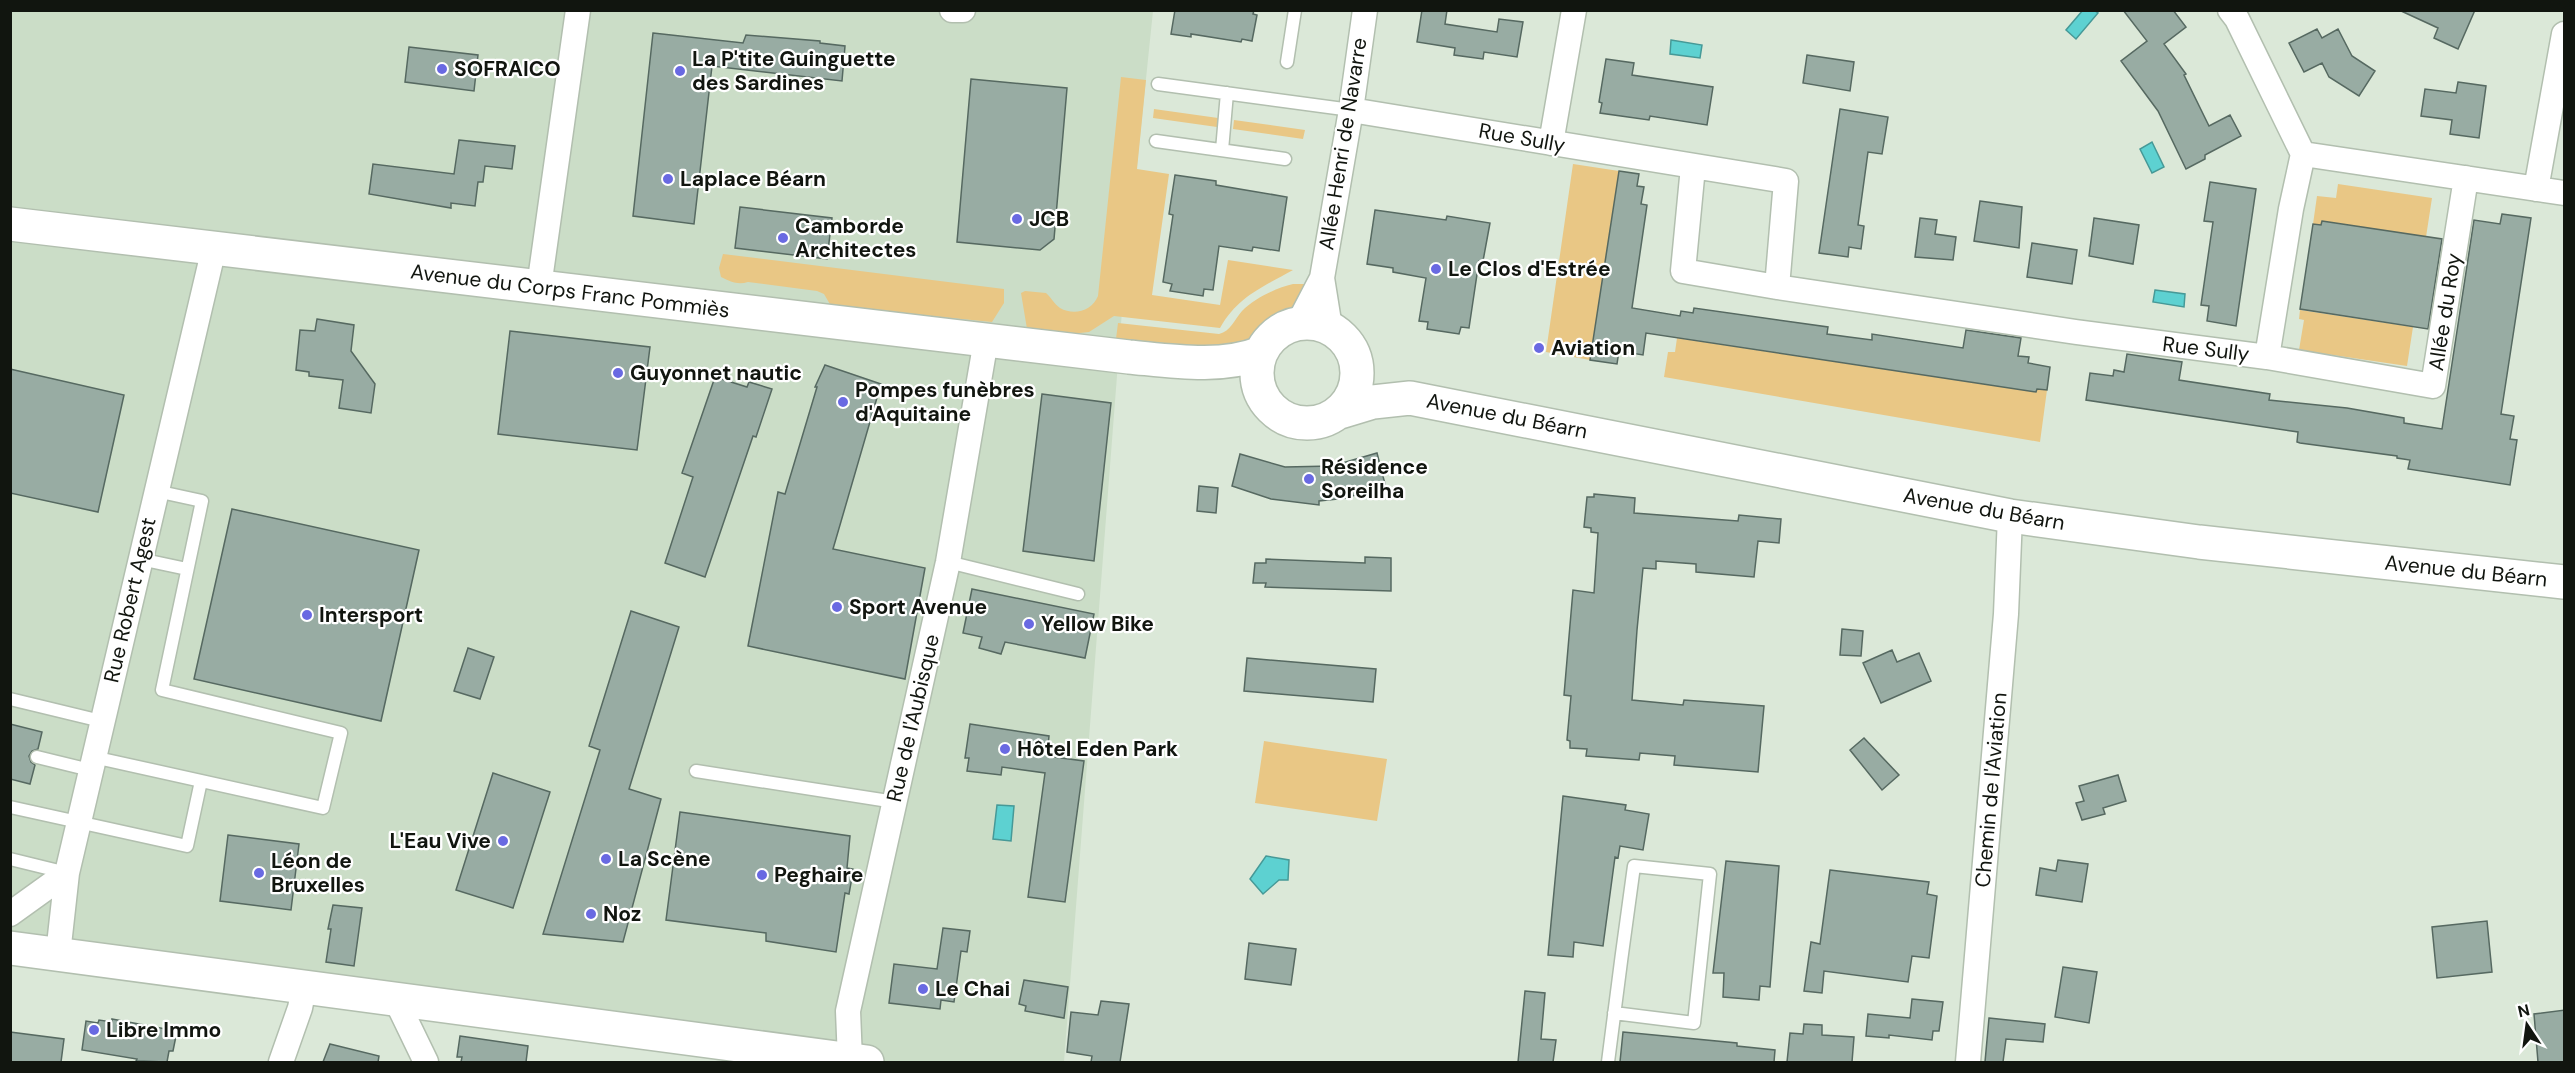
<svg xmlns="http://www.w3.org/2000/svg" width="2575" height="1073" viewBox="0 0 2575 1073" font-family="'DM Sans',sans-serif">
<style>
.built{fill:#cbddc7}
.green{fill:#e9c785}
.water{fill:#5dd1d1;stroke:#469997;stroke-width:1.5}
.building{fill:#98aca3;stroke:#566961;stroke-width:1.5}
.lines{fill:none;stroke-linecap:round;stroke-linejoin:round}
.lane-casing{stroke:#b2bfaf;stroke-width:15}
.street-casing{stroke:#b2bfaf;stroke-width:27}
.secondary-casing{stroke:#b2bfaf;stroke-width:36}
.lane{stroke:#fff;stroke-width:12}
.street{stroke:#fff;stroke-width:24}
.secondary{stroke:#fff;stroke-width:33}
.poi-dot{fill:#6969e2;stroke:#fff;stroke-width:2}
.labels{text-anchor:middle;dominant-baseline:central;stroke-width:4.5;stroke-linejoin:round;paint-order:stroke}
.poi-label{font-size:21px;font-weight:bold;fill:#11150f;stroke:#fff;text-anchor:start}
.street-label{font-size:21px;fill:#11150f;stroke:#fff}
</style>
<rect width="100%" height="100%" fill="#dbe8d8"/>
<path class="built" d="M11,11H1153L1122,311L1064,1062H867L11,948Z"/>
<path class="green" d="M1121,77L1146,80L1137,169L1169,174L1152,295L1220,305L1228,260L1293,270C1263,287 1238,296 1220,328L1114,316L1089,332L1070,334L1027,329L1021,293L1025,291L1046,293C1051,297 1054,304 1060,308C1074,316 1092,311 1098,296Z
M1154,109L1218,118L1217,127L1153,118Z
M1234,120L1305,130L1303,139L1233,129Z
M1573,164L1619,171L1590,360L1546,352Z
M2338,184L2432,198L2426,237L2322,221L2321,225L2313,224L2317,196L2336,198Z
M723,254L1004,289V303L992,322L831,306L824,294L817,291L748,282C738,285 731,282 721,277L719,268Z
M1293,284H1307L1296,316L1272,329L1256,345L1115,347L1118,323L1219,334C1231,331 1234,320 1242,311C1255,298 1276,288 1293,284Z
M2300,310L2413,327L2407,366L2299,350L2304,320L2299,319Z
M1677,338L2035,392L2037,389L2047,390L2040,442L1664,377L1668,352H1675Z
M1264,741L1387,759L1377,821L1255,803Z"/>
<path class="water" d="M2083,10L2095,11L2098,13L2076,39L2066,30Z
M1671,40L1702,45L1700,58L1670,54Z
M2152,142L2164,167L2152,173L2140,149Z
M2155,290L2185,294L2184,307L2153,302Z
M997,805L1014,806L1011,841L993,839Z
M1266,856L1289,860L1288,880H1279L1263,894L1250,879Z"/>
<path class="building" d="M1175,10H1254L1253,14L1257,15L1252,41L1242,39L1241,42L1191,34V37L1171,34Z
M1422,10H1447L1445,24L1497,32L1499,19L1523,22L1517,57L1484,52L1483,59L1454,55L1455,48L1417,42Z
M2123,10H2173L2186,27L2164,44L2186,74L2184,75L2209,126L2230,115L2241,136L2205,155V159L2186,169L2158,111L2121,61L2147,41Z
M2399,10H2475L2458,49L2434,38L2438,28Z
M2317,29L2322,38L2338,29L2352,56L2375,71L2359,96L2329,77L2322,63L2304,72L2289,43Z
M653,33L743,43L746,35L820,41V43L845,46L842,81L712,66L694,224L633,216Z
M409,47L478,55L474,91L405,82Z
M1807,55L1854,62L1850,91L1803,83Z
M1606,59L1634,63L1632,75L1713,87L1707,125L1650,116L1649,120L1600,113L1602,103L1599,102Z
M971,79L1067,88L1054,239L1040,250L957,242Z
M2458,82L2486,86L2479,138L2450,134L2452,120L2421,116L2425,89L2456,93Z
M1840,109L1888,117L1882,154L1868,152L1858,225L1864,226L1861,249L1849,247L1848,257L1819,253Z
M459,140L515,146L512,169L485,166L483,182H478L475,206L451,203V208L369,194L373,164L454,174Z
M1619,171L1639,174L1637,186L1644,187L1641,204L1647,205L1632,308L1680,316L1681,311L1693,313L1694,308L1828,327L1827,334L1849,337L1872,340V334L1963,348L1966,330L2021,338L2018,356L2029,357L2028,363L2050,367L2047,390L2037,389L2036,392L1983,384L1646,333L1643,355L1619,351L1617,364L1590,360Z
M1175,175L1216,181V185L1287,197L1279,251L1253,247L1252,251L1219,246L1213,290L1204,289L1203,296L1170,291L1172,284L1163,282L1173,215L1169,214Z
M2210,182L2256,189L2236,326L2207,321L2209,306L2201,305L2213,222L2204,221Z
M1980,201L2022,207L2019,248L1974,241Z
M740,207L832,218L827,259L735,248Z
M1375,210L1446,220L1447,216L1490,223L1483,261H1479L1469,328L1461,327L1459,334L1427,329L1428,322L1419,321L1426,278L1393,272V268L1367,264Z
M2502,214L2531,218L2501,414L2514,416L2510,439L2517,440L2510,485L2408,469L2410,460L2397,458V456L2300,443L2297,442L2298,432L2086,400L2090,373L2113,376L2114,370L2124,372L2127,354L2182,362L2179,380L2270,394L2269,400L2347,408L2404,418V423L2442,429L2474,220L2500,224Z
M1920,218L1937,220L1935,234L1956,237L1953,260L1915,257Z
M2094,218L2139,225L2133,264L2089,256Z
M2322,221L2442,239L2428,329L2300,309L2313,224L2321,225Z
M2032,243L2077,250L2072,284L2027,277Z
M317,319L354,325L351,351L375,384L371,413L339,408L343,380L309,376V372L296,370L300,330L315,331Z
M510,331L650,347L637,450L498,434Z
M825,365L881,384L833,549L925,568L905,679L748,646L778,492L785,494L817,387H815Z
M10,369L124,395L98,512L10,493Z
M715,377L747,387L749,382L772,389L756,437L753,436L705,577L665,563L693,477L682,473Z
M1042,394L1111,403L1094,561L1023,551Z
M1377,453L1385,484L1347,498L1319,501V505L1271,499L1232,486L1240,454L1285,467L1332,466Z
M1199,486L1218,488L1216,513L1197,511Z
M1594,494L1635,498L1634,513L1738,521L1739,515L1781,519L1779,543L1758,541L1754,577L1696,572V564L1656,561V569L1643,568L1637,630L1632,700L1683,705L1684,700L1764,706L1758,772L1674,765L1675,756L1640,753L1639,760L1586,756L1587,749L1570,748V741L1567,740L1571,696L1564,695L1573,590L1594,593L1598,533L1591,532V528L1584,527L1587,497H1594Z
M232,509L419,550L381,721L194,679Z
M1365,557L1391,558V591L1265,587L1266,583H1253L1255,563H1266V559L1365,563Z
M972,589L1094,614L1085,658L1005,642L1001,654L979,648L982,637L963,633Z
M631,611L679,627L629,789L661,799L623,942L543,934L600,750L589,746Z
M1842,629L1863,631L1861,656L1840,655Z
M468,648L494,657L480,699L454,691Z
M1892,650L1897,662L1919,653L1931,681L1881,703L1863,663Z
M1247,658L1376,669L1373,702L1244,691Z
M10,724L42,732L38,749L32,751L29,756L31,762L35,765L30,784L10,779Z
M970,724L1049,736L1047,756L1084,761L1065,902L1028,897L1045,773L1002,767L1001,775L967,771L969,758H965Z
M1864,738L1899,775L1882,790L1850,750Z
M493,773L550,792L513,908L456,890Z
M2118,775L2126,801L2103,808L2105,814L2082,820L2076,803L2084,801L2079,786Z
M1563,796L1626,805L1625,810L1649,814L1643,850L1620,846L1618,858L1615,857L1603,946L1574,942L1573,957L1548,955Z
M680,812L850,836L847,868L853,869L851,883L849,894L845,893L836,952L766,941V933L666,920Z
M228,835L299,844L291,910L220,901Z
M2058,860L2088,864L2082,902L2036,895L2040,868L2056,871Z
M1726,861L1779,866L1770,987L1760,986L1759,1000L1723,997L1724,973H1713Z
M1830,870L1929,882L1927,894L1937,896L1929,958L1912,956L1908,982L1824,971L1822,993L1804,991L1811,942L1820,944Z
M333,905L362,908L354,966L326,962L331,929H328Z
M2487,921L2492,972L2437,978L2432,927Z
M943,928L970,931L967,952L961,951L954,1002L941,1000L940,1009L889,1003L894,964L937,969Z
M1249,943L1296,949L1291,985L1245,979Z
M2063,967L2097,972L2089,1023L2055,1017Z
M1024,980L1068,987L1064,1018L1025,1011L1026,1006L1019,1004Z
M1525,991L1545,993L1541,1039L1556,1040L1553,1062H1518Z
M1912,999L1943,1002L1939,1031H1933L1932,1040L1889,1035V1038L1866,1036L1868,1014L1910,1018Z
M1101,1001L1129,1004L1120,1062H1091L1092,1056L1067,1052L1071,1012L1098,1015Z
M2565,1010V1062H2538L2534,1014Z
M1989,1018L2045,1024L2043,1042L2006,1039L2003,1062H1985Z
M112,1019L177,1031L173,1051H169L167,1062L136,1061L137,1059L82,1050L86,1021L98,1023L99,1020L112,1022Z
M1804,1024L1822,1025V1035L1854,1037L1852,1062H1787L1790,1033L1803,1034Z
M10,1032L64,1039L61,1062H10Z
M1623,1032L1737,1043V1046L1775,1050L1774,1062H1620Z
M460,1036L528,1046L526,1062H461L462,1057H457Z
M330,1044L379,1056L378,1062H323Z"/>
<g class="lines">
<defs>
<path id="lane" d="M1287,62L1295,10
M1158,84L1351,110
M1156,141L1285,159
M1222,150L1227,93
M140,559L187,569
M948,562L1078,594
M10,699L101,721
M37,757L90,770
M93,757L323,808L341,733L162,690L202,501L156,491
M696,771L895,802
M10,807L187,846L201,781
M10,859L67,873
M1608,1062C1616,997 1625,931 1634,866L1710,874L1694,1023L1614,1013"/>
<path id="street" d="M952,10H963
M2230,10L2237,19L2303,154
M1351,110L1786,181L1777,287L2076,332L2267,357L2291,209L2303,154L2564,193
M1551,143L1574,10
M1693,167L1683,271L1777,287
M2536,189L2564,34
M1322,278L1330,328
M539,287L578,10
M1298,324L1322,278L1351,110L1365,10
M2267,357L2433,386L2466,178
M10,914L67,873
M58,954L67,873L214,248
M396,1000L426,1062
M850,1060L848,1011L948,562L986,340
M281,1062L300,1008L304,988
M1968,1062L2006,614L2010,516"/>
<path id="secondary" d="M10,224L1129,357C1172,361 1220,369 1261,353
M1257 373a50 50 0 1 1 100 0a50 50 0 1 1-100 0Z
M1340,412L1373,402L1410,398L2010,516L2199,542L2564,582
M10,948L867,1062"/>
</defs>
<use href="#lane" class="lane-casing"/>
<use href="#street" class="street-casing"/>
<use href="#secondary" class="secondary-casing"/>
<use href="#lane" class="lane"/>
<use href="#street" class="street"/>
<use href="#secondary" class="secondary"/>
</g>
<g class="poi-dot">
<circle cx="442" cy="69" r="6"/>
<circle cx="680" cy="71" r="6"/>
<circle cx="668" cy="179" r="6"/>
<circle cx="1017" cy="219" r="6"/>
<circle cx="783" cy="238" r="6"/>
<circle cx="1436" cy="269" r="6"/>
<circle cx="1539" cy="348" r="6"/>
<circle cx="618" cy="373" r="6"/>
<circle cx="843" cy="402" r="6"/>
<circle cx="1309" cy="479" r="6"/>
<circle cx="837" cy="607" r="6"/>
<circle cx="307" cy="615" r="6"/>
<circle cx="1029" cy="624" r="6"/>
<circle cx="1005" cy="749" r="6"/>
<circle cx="503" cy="841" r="6"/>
<circle cx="606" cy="859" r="6"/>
<circle cx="259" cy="873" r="6"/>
<circle cx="762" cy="875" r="6"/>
<circle cx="591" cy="914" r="6"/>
<circle cx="923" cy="989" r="6"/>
<circle cx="94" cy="1030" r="6"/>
</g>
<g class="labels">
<g class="poi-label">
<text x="692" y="59">La P'tite Guinguette<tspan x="692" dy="24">des Sardines</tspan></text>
<text x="454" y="69">SOFRAICO</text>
<text x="680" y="179">Laplace Béarn</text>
<text x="1029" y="219">JCB</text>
<text x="795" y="226">Camborde<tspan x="795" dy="24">Architectes</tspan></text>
<text x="1448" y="269">Le Clos d'Estrée</text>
<text x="1551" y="348">Aviation</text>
<text x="630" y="373">Guyonnet nautic</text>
<text x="855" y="390">Pompes funèbres<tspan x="855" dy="24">d'Aquitaine</tspan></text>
<text x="1321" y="467">Résidence<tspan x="1321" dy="24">Soreilha</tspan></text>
<text x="849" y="607">Sport Avenue</text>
<text x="319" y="615">Intersport</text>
<text x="1041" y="624">Yellow Bike</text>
<text x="1017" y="749">Hôtel Eden Park</text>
<text x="491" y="841" text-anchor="end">L'Eau Vive</text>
<text x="618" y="859">La Scène</text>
<text x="271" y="861">Léon de<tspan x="271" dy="24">Bruxelles</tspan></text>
<text x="774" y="875">Peghaire</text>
<text x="603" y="914">Noz</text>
<text x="935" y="989">Le Chai</text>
<text x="106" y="1030">Libre Immo</text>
</g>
<g class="street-label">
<text transform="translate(1522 138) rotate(10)">Rue Sully</text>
<text transform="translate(1343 144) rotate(-81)">Allée Henri de Navarre</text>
<text transform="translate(570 291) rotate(7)">Avenue du Corps Franc Pommiès</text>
<text transform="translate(2445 312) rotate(-81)">Allée du Roy</text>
<text transform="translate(2206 349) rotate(7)">Rue Sully</text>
<text transform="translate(1507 416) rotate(11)">Avenue du Béarn</text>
<text transform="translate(1984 509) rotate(10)">Avenue du Béarn</text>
<text transform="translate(2466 571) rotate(6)">Avenue du Béarn</text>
<text transform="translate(130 600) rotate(-77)">Rue Robert Agest</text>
<text transform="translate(913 718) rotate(-77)">Rue de l'Aubisque</text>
<text transform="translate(1991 790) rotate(-85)">Chemin de l'Aviation</text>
</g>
</g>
<rect width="2575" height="1073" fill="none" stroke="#11150f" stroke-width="24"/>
<g transform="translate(2527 1025) rotate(347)" stroke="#ffffff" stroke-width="4.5" paint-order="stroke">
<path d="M0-4.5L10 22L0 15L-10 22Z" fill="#11150f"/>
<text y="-9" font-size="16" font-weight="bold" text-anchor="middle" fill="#11150f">N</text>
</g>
</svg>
